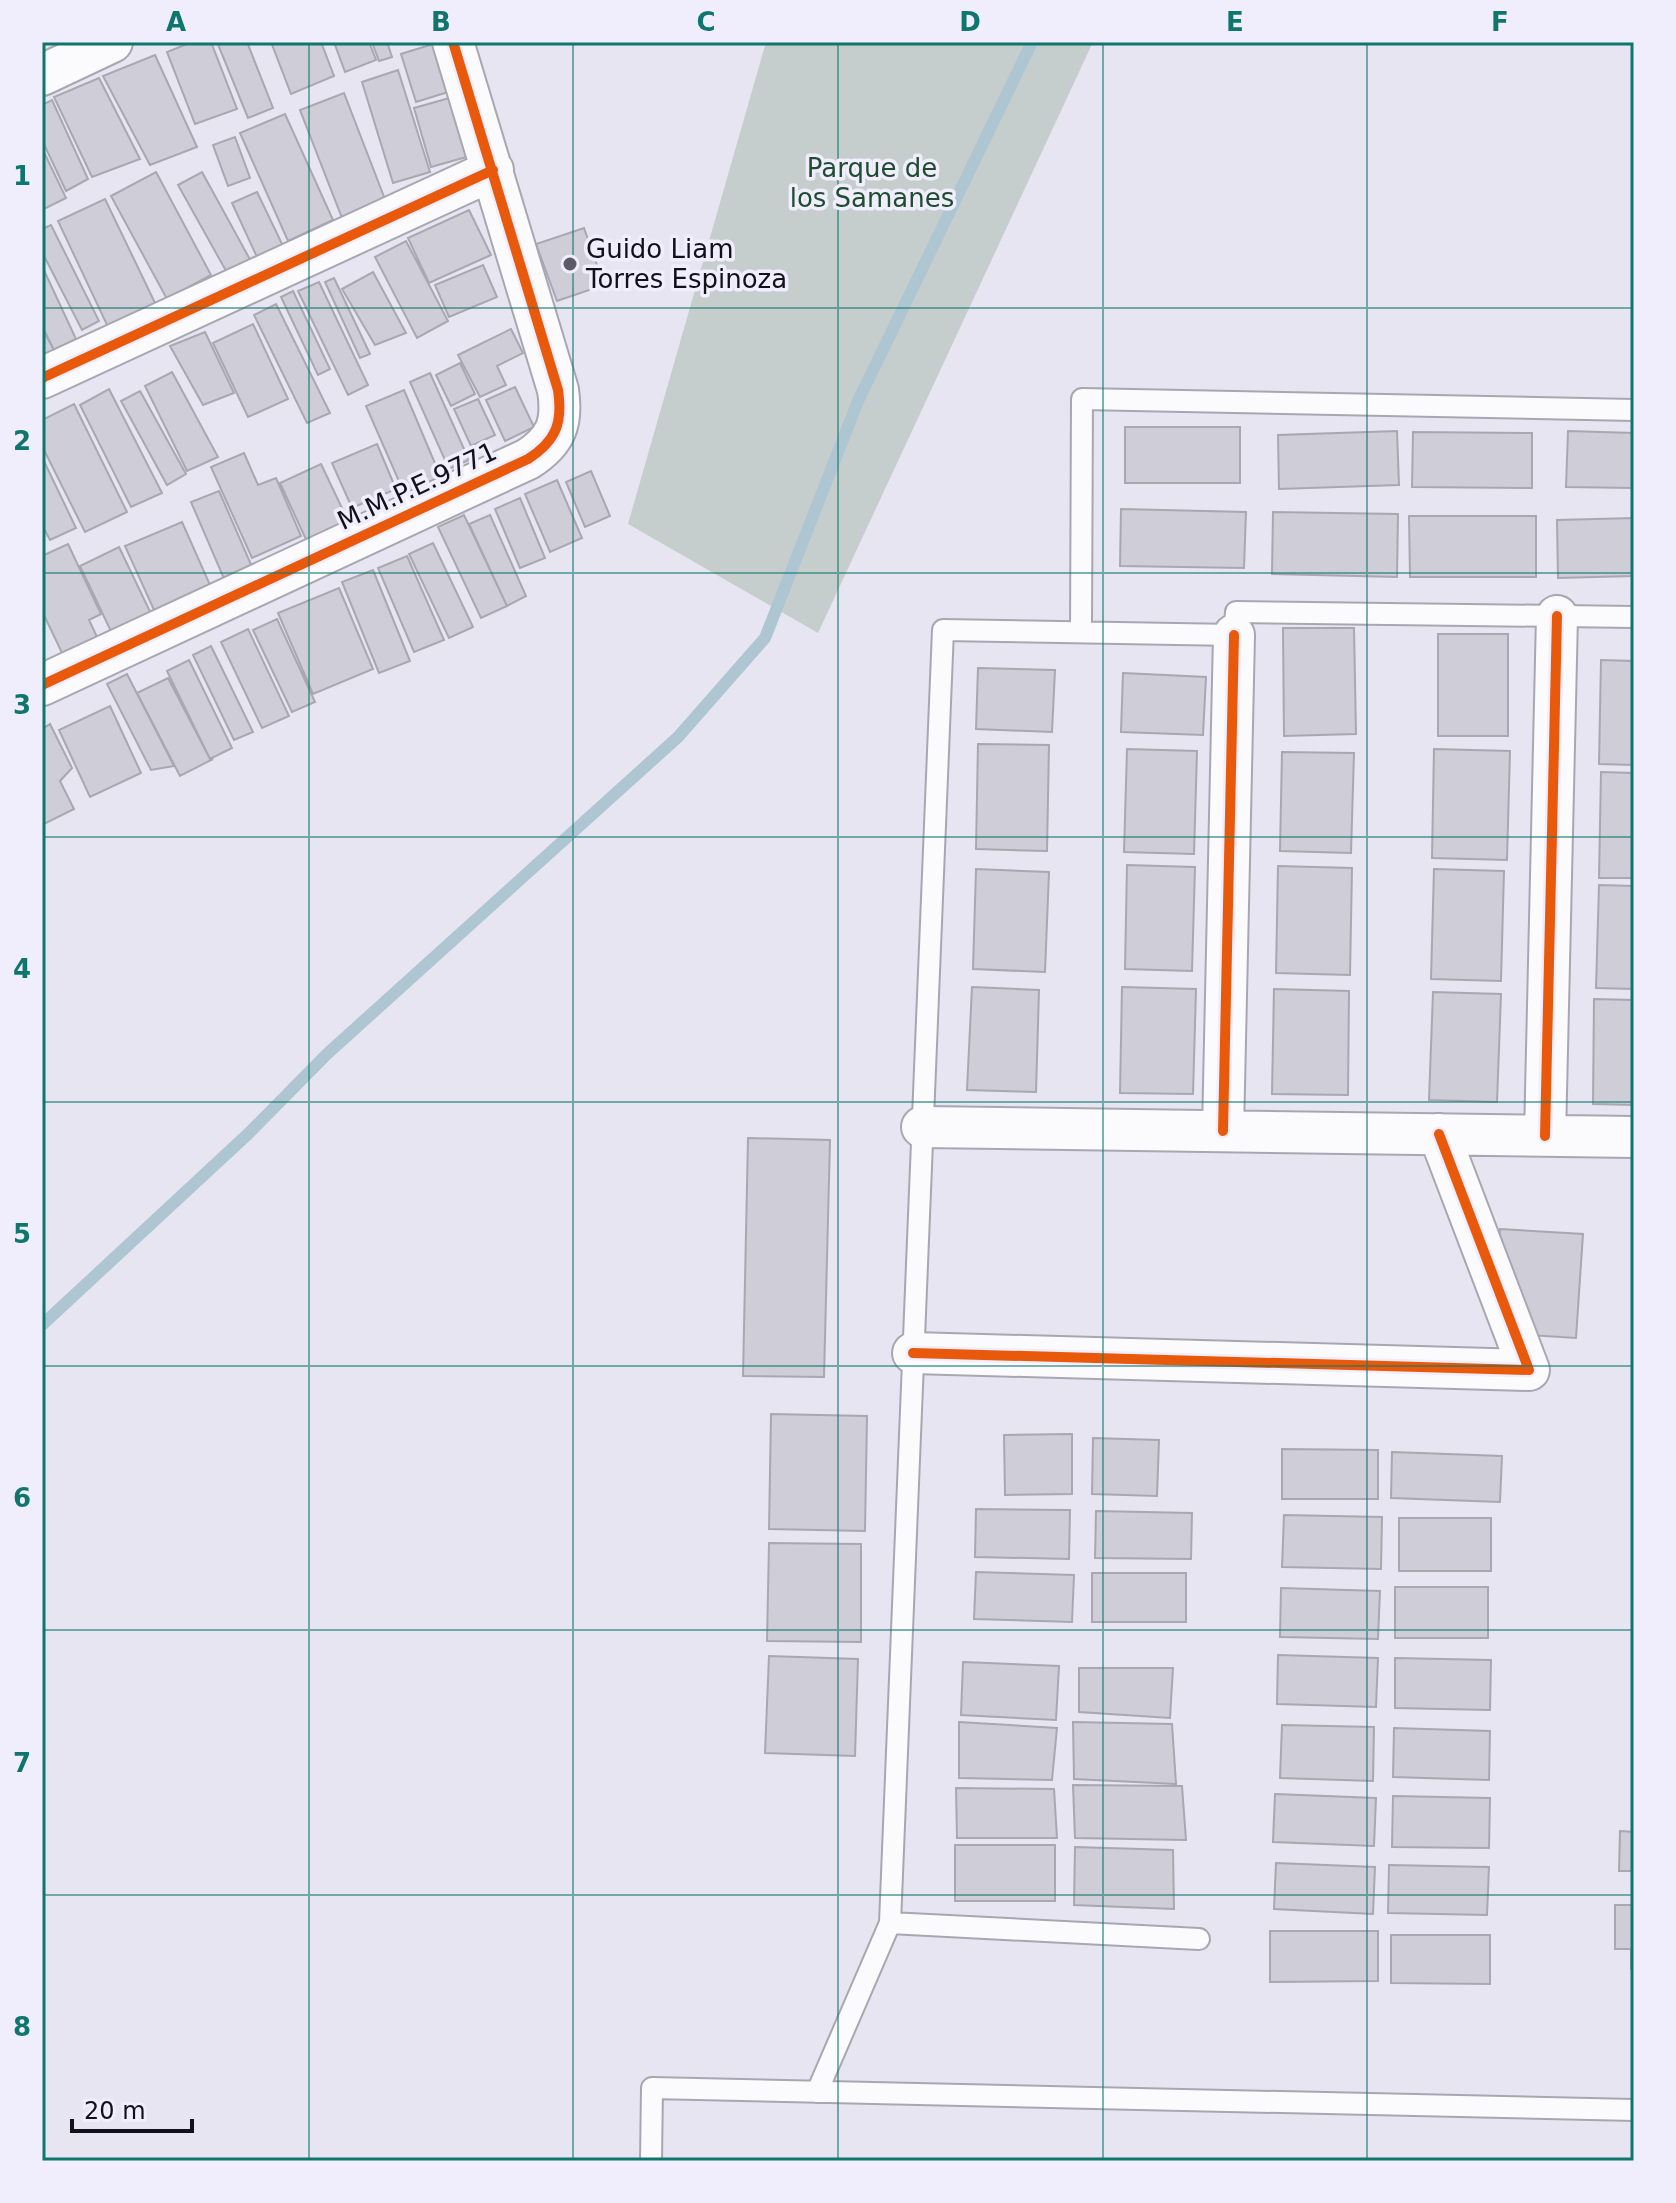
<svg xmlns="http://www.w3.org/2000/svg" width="1676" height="2203" viewBox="0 0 1676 2203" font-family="'DejaVu Sans',sans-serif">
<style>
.green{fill:#c6cecd}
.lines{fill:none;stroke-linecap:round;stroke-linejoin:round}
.stream{stroke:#aec5d2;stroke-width:12}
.building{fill:#cfcdd7;stroke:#a9a7b1;stroke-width:2}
.service-casing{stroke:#a8a7b1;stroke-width:24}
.minor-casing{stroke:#a8a7b1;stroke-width:44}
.service{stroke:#fbfbfd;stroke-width:20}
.minor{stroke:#fbfbfd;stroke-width:40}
.cycleway-casing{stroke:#f0edfc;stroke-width:15}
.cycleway{stroke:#e8590c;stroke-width:10}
.grid{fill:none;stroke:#0f766e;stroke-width:2;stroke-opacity:0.55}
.poi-dot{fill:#5c5b65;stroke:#f0edfc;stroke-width:3}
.labels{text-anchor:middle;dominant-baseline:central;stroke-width:7;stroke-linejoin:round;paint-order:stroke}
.park-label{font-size:26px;fill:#204d31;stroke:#f0edfc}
.poi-label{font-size:26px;fill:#121119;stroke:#f0edfc;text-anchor:start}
.street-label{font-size:26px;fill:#121119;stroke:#f0edfc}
.neatline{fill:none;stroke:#0f766e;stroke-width:3}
.grid-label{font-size:26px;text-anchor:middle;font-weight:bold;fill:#0f766e}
</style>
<rect width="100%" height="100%" fill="#e6e5f1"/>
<path class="green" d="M766,42H1093L818,633L628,524Z"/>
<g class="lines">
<path class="stream" d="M42,1325L248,1134L327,1054L678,737L765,638L858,401L1032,42"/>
</g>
<path class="building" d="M192,42H211L237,109L195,124L167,52Z
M217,42H247L273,108L248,118Z
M271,42H321L334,76L291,94Z
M334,42H369L376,60L345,72Z
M372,42H387L392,57L379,61Z
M433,44L448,92L416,102L401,54Z
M155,55L197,147L150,165L103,76Z
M398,70L430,172L393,183L362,82Z
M99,78L140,159L92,177L54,97Z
M344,93L386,202L342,218L300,110Z
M344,93L386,202L342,218L300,110Z
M453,97L470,156L431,167L414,108Z
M52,100L88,179L66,191L42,140V105Z
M285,114L333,220L288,241L240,133Z
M235,137L250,178L228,186L213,145Z
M42,148L66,198L42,210Z
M156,172L211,275L167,299L111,196Z
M202,172L253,265L230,278L178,185Z
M257,192L283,246L257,257L232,203Z
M105,199L156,305L108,327L58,221Z
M469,210L491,255L429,283L408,238Z
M51,225L99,321L82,330L42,252V229Z
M584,228L604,285L557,301L536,244Z
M406,241L448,321L417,338L375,257Z
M483,265L497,297L449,317L435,285Z
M42,266L76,339L54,350L42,326Z
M373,272L406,333L375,345L342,289Z
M334,278L370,354L360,358L325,282Z
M319,282L368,385L348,395L298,291Z
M293,291L330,369L318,375L281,297Z
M276,304L330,413L307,423L254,315Z
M253,324L288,399L248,417L213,343Z
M42,328L54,350L42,357Z
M511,329L523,353L497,366L506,385L480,397L458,355Z
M205,332L234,393L203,405L170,346Z
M460,363L475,394L451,406L436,375Z
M172,372L218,457L187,471L145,386Z
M430,373L469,460L449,469L410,382Z
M515,387L534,427L505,441L486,400Z
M109,389L162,493L131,507L80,405Z
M404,390L442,480L405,495L366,406Z
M140,391L186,474L167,485L121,401Z
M478,399L495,435L471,446L454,409Z
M74,404L127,512L85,532L42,446V420Z
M1125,427H1240V483H1125Z
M1397,431L1399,485L1279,489L1278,435Z
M1568,431L1634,433V488L1566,487Z
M1413,432L1532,433V488L1412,487Z
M377,444L396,489L352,508L332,463Z
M244,453L258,485L276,478L301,536L252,558L211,467Z
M42,457L76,528L50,540L42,525Z
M321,464L351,527L309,546L280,483Z
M591,471L610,516L585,527L566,482Z
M557,480L582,538L550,552L525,494Z
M219,491L256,576L228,588L191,502Z
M520,498L545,558L520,568L495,509Z
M1121,509L1246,512L1244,568L1120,566Z
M1273,512L1398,514L1397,577L1272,574Z
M464,515L507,606L481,618L438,527Z
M490,515L526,596L507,606L469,524Z
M1409,516H1536V577H1410Z
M1634,518V576L1558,578L1557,520Z
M182,522L210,585L154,610L125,546Z
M433,543L473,627L449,638L409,554Z
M68,544L101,614L89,620L98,639L63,655L42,611V556Z
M119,547L156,624L116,642L80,566Z
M407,556L444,640L414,652L378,568Z
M373,570L410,661L379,673L342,582Z
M339,588L373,669L313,694L278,613Z
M277,619L315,702L292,712L253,630Z
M1283,628H1354L1356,734L1284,736Z
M248,629L289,716L262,728L221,642Z
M1438,634H1508V736H1438Z
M211,646L253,732L234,740L193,655Z
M189,660L232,748L210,759L167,671Z
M1601,660L1634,661V765L1599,764Z
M978,668L1055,670L1052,732L976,729Z
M1123,673L1206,677L1203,735L1121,732Z
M127,674L174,766L151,770L107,684Z
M168,678L210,759H213L180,776L137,693Z
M110,706L141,773L90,797L59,730Z
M50,724L72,768L60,781L74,809L42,825V729Z
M978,744L1049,745L1047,851L976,849Z
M1127,749L1197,751L1194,854L1124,852Z
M1434,749L1510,751L1507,860L1432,858Z
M1282,752L1354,753L1351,853L1280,851Z
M1601,772L1634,773V878H1599Z
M1127,865L1195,867L1192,971L1125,969Z
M1278,866L1352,868L1350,975L1276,973Z
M976,869L1049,872L1045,972L973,969Z
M1434,869L1504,871L1501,981L1431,979Z
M1599,885L1634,886V989L1596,988Z
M972,987L1039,990L1036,1092L967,1090Z
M1122,987L1196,989L1193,1094L1120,1093Z
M1274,989L1349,991L1348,1095L1272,1094Z
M1433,992L1501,994L1497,1102L1429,1100Z
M1594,999L1634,1000V1105L1593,1104Z
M748,1138L830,1140L824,1377L743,1376Z
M1500,1229L1583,1234L1576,1338L1493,1333Z
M771,1414L867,1416L865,1531L769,1529Z
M1072,1434V1494L1005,1495L1004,1435Z
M1093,1438L1159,1440L1157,1496L1092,1494Z
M1282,1449L1378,1450V1499H1282Z
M1392,1452L1502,1456L1500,1502L1391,1498Z
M976,1509L1070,1510L1069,1559L975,1557Z
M1096,1511L1192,1513L1191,1559L1095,1558Z
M1284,1515L1382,1517L1381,1569L1282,1567Z
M1399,1518H1491V1571H1399Z
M769,1543L861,1544V1642L767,1641Z
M976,1572L1074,1575L1072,1622L974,1619Z
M1092,1573H1186V1622H1092Z
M1395,1587H1488V1638H1395Z
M1281,1588L1380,1591L1378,1639L1280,1637Z
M1278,1655L1378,1658L1376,1707L1277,1704Z
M769,1656L858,1659L855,1756L765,1753Z
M1395,1658L1491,1660L1490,1710L1395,1708Z
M963,1662L1059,1666L1056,1720L961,1715Z
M1079,1668H1173L1170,1718L1079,1712Z
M959,1722L1057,1728L1052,1780L959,1778Z
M1073,1722L1172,1724L1176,1784L1074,1779Z
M1282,1725L1374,1727L1373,1781L1280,1778Z
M1394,1728L1490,1731L1489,1780L1393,1777Z
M1073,1785L1182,1786L1186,1840L1075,1838Z
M956,1788L1054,1789L1057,1838H957Z
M1275,1794L1376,1798L1374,1846L1273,1842Z
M1393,1796L1490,1798L1489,1848L1392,1847Z
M1620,1831L1634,1832V1871H1619Z
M955,1845H1055V1901H955Z
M1075,1847L1173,1850L1174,1909L1074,1905Z
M1276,1863L1375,1867L1373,1914L1274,1909Z
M1389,1865L1489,1867L1487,1915L1388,1913Z
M1615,1905H1634V1969H1631V1949H1615Z
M1270,1931H1378V1981L1270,1982Z
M1391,1935H1490V1984L1391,1983Z"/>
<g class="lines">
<defs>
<path id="service" d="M1081,632L1082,399L1634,410
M890,1923L1199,1939
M817,2092L890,1923L943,630L1234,635L1236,612L1634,617
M651,2161L652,2088L1634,2110"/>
<path id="minor" d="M42,75L112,42
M42,378L493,170
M42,685L528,459C556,441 563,423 558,390L453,42
M922,1127L1634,1137
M1223,1131L1234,635
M1545,1136L1557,616
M913,1353L1529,1370L1439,1134"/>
</defs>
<use href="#service" class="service-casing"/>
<use href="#minor" class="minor-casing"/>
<use href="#service" class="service"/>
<use href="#minor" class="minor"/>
<defs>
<path id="cycleway" d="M42,378L493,170
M42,685L528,459C556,441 563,423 558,390L453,42
M1223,1131L1234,635
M1545,1136L1557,616
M913,1353L1529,1370L1439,1134"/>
</defs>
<use href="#cycleway" class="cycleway-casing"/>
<use href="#cycleway" class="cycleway"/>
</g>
<path class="grid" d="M309,42V2161M573,42V2161M838,42V2161M1103,42V2161M1367,42V2161M42,308H1634M42,573H1634M42,837H1634M42,1102H1634M42,1366H1634M42,1630H1634M42,1895H1634"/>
<circle class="poi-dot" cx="570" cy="264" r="8"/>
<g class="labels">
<g class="park-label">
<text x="872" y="168">Parque de<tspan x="872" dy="30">los Samanes</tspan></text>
</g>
<g class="poi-label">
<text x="586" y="249">Guido Liam<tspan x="586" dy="30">Torres Espinoza</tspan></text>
</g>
<g class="street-label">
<text transform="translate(417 486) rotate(-25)">M.M.P.E.9771</text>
</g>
</g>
<rect width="1676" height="2203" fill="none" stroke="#f0edfc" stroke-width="88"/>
<path d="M72 2119v12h120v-12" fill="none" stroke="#121119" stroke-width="4"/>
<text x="84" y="2119" font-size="24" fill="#121119" stroke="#f0edfc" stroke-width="6" paint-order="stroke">20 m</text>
<rect x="44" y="44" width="1588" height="2115" class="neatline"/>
<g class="grid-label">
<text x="176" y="31">A</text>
<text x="441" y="31">B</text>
<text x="706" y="31">C</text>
<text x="970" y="31">D</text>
<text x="1235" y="31">E</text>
<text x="1500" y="31">F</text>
<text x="22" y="185">1</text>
<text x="22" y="450">2</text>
<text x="22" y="714">3</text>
<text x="22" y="978">4</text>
<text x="22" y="1243">5</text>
<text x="22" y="1507">6</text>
<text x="22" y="1772">7</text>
<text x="22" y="2036">8</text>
</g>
</svg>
